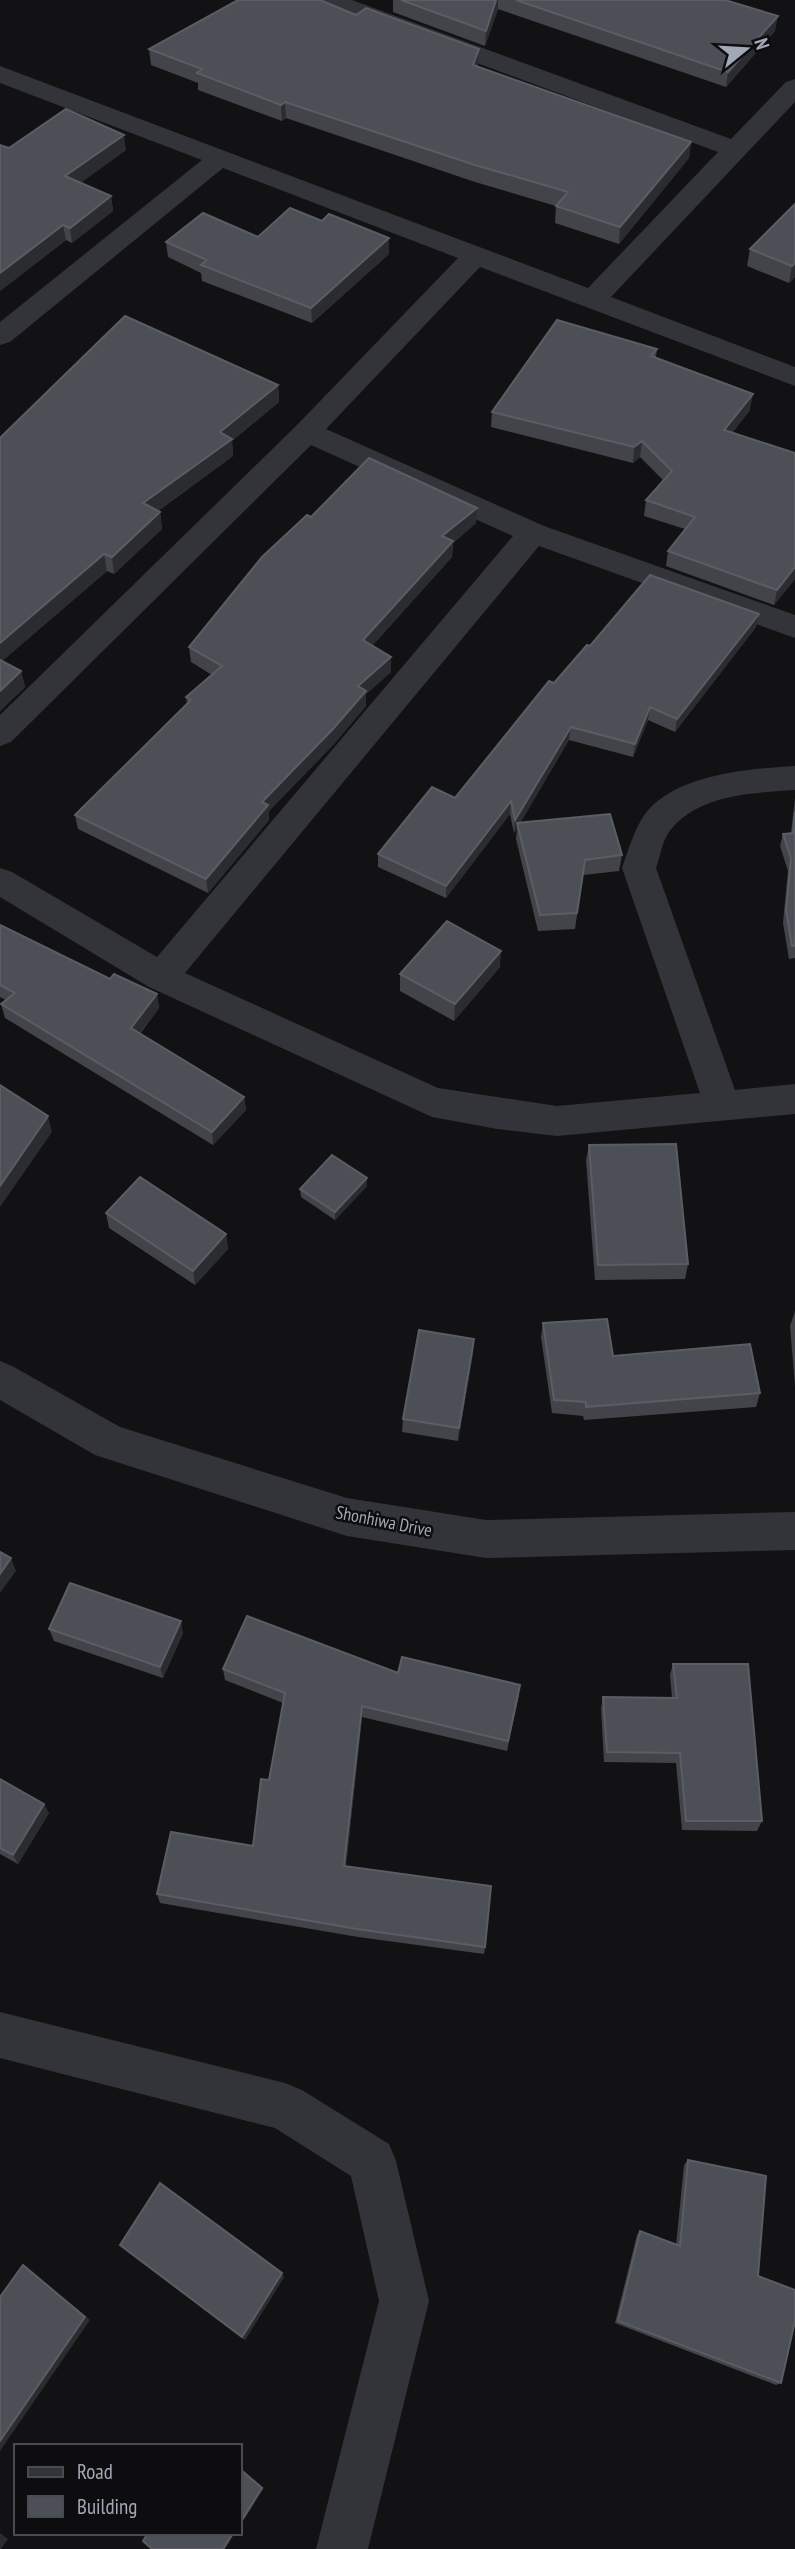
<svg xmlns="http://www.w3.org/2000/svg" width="795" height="2549" viewBox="0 0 795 2549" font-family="'PT Sans Narrow',sans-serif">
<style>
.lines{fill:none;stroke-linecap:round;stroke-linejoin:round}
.minor{fill:#333439;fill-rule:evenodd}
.tertiary{fill:#333439;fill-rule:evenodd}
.wall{fill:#43444a}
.shaded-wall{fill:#2b2c30}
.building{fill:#4d4f56;stroke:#5b5d65;stroke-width:2}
.labels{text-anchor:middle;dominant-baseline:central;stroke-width:5;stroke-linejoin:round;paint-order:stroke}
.street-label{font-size:18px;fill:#a2a8b6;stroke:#0d0d0f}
</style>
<rect width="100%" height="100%" fill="#121214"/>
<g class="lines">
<path class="minor" d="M317,0H352L731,139L786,82L795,79V102L611,297L795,367V386L480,267L326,429L544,526L795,615V638L539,546L185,973L438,1088L557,1106L700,1093L622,868C628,851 633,833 643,817C672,774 749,769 795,766V790C753,793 697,794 669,832C662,842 660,857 656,868L735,1090L795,1084V1114L557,1136L497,1129L432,1117L149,987L0,897V868L12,872L157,957L513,536L311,445L11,742L0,746V715L297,425L458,258L223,168L10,342L0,345V322L202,160L0,83V66L588,288L718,152L320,5Z
M0,2012L285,2083L302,2090L389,2144L396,2161L429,2301L368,2549H316L379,2301L351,2176L275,2128L0,2058Z"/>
<path class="tertiary" d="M0,1361L14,1367L120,1427L347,1498L486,1520L795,1512V1550L486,1558L347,1536L95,1455L0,1400Z"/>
</g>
<path class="wall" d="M393,0H725L775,31L726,87L498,9L485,46L393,12Z
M149,49L478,67L691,142L689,158L619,244L555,223L556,206L475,182L286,118L282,121L198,90V83L151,65Z
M0,145L9,148L126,150L80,183L111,196L113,211L72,243L66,240L0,291Z
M795,204V277L789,283L747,266L750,249Z
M322,221L389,254L312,323L202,281L201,273L168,257L166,242L258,237Z
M657,349L656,357L750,410L732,433L795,453V579L774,605L666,566L668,551L685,529L644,516L646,500L664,481L640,457L633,463L491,427L492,412Z
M278,385L279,402L232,441L233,456L158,511L160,512L162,529L114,574L107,571L2,661L21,671L25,687L0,711V438Z
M311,517L476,523L453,543L452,557L372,646L391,657V672L366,694V706L334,744L269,811V820L208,893L78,829L75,815L187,704L186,697L212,675L191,662L189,647Z
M759,614L756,627L675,732L648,720L633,757L569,740L520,823L622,855L619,871L583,875L575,929L538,931L516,839L517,829L514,833L510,814L446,898L378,867V854L455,798L554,683L590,646Z
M795,798V958L789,959L783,923L788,871L780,846L783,834L791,833Z
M0,925L110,979L157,994L159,1008L140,1034L244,1097L246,1110L213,1145L5,1018L1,1004L6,1000L0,997Z
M500,967L454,1021L400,991V974Z
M589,1145L688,1264L685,1279L595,1280L586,1160Z
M367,1186L335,1220L301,1197L300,1189Z
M106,1213L226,1234L228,1249L195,1285L109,1228Z
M795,1311V1386L790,1326Z
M543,1323L613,1356L760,1393L756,1407L584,1420L583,1416L552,1413L541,1337Z
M473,1353L458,1441L402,1432L403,1419Z
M49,1629L183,1633L163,1678L54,1641Z
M673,1664L762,1821L757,1831L682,1830L676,1763L604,1762L601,1708L603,1697L672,1698L670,1675Z
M223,1669L398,1673L519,1695L507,1751L362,1717L346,1866L485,1947L484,1954L358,1937L160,1903L157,1894L253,1846L269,1780L283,1703L225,1680Z
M0,1779L49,1813L18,1864L0,1854Z
M688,2160L758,2276L781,2383L776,2385L615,2323L637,2235L640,2231L676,2245L684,2165Z
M120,2245L284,2277L245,2340Z"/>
<path class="shaded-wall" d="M496,0H498V9L485,46L486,31Z
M778,16L775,31L726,87L728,72Z
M479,49L478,66L473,82V65Z
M285,102L286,118L282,121L281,105Z
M124,135L126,150L68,192L65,176Z
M691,142L689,158L619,244L620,227Z
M111,196L113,211L72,243L70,228Z
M63,225L66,240L0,291V273Z
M389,238V254L312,323L311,308Z
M795,263V277L789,283L792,266Z
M278,385L279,402L232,441L233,456L145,520L143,503L220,432Z
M753,394L750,410L721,446L724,430Z
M642,441L640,457L633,463L634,447Z
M477,508L476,523L453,543L452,557L363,656V640L442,536Z
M160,512L162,529L114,574L112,557Z
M104,554L107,571L0,663V643Z
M795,567V579L774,605L777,590Z
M759,614L756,627L675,732L677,719Z
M391,657V672L366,694V706L334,744L269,811V820L208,893L206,879L262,802L358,686Z
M21,671L25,687L0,711V691Z
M650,707L648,720L633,757L635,744Z
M571,727L569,740L518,827L517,823V829L514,833L515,820Z
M511,801L510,814L446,898V886Z
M501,951L500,967L454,1021L455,1004Z
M157,994L159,1008L133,1042L131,1028Z
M244,1097L246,1110L213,1145L212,1132Z
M48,1116L52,1132L0,1207V1186Z
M367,1178V1186L335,1220V1212Z
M226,1234L228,1249L195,1285L193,1271Z
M474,1339L473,1353L458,1441L459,1428Z
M11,1558L16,1571L0,1593V1574Z
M181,1621L183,1633L163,1678L160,1667Z
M362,1706V1717L345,1875L344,1866Z
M44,1804L49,1813L18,1864L13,1855Z
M23,2265L90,2320L0,2451V2441Z
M282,2273L284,2277L245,2340L242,2337Z
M240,2468L264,2488L240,2526Z
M0,2533L8,2539L1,2549H0Z
M233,2533H235L225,2549H223Z"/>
<path class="building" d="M238,0H320L356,15L366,8L479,49L473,65L691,142L620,227L556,206L568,192L475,165L285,102L281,105L197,73L202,69L149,49Z
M401,0H496L486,31Z
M516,0H725L778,16L728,72Z
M66,109L124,135L65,176L111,196L70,228L63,225L0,273V145L9,148Z
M795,204V263L792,266L750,249Z
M290,208L322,221L329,214L389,238L311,308L201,265L207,260L166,242L203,213L258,237Z
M125,316L278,385L220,432L232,439L143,503L160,512L112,557L104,554L0,643V438Z
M557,320L657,349L651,356L753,394L724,430L795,453V567L777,590L668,551L695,517L646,500L672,471L642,441L634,447L492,412Z
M369,458L477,508L442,536L453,541L363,640L391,657L358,686L366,691L333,729L262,802L268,805L206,879L75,815L191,700L186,697L222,666L189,647L262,557L307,515L311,517Z
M650,575L759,614L677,719L650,707L635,744L571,727L515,820L511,801L446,886L378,854L432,787L455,798L549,681L554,683L587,645L590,646Z
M0,660L21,671L0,691Z
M795,811V946H792L786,910L791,858L783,834L793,833Z
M610,814L622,855L585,860L577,913L540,915L517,823Z
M447,921L501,951L455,1004L400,974Z
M0,925L110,979L114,974L157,994L131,1028L244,1097L212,1132L1,1004L15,993L0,985Z
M0,1085L48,1116L0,1186Z
M676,1144L688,1264L598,1265L589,1145Z
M332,1155L367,1178L335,1212L300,1189Z
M140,1177L226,1234L193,1271L106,1213Z
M607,1319L613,1356L750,1344L760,1393L586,1407V1402L554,1400L543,1323Z
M419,1330L474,1339L459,1428L403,1419Z
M0,1552L11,1558L0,1574Z
M70,1583L181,1621L160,1667L49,1629Z
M247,1616L398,1673L402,1657L520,1685L508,1741L362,1706L344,1866L491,1886L485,1947L357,1929L157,1894L171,1832L253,1846L261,1779L269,1780L285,1693L223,1669Z
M673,1664H748L762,1821H686L680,1753L607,1752L603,1697L677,1698Z
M0,1779L44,1804L13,1855L0,1848Z
M688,2160L766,2176L758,2276L795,2290V2321L781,2383L618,2321L640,2231L680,2246Z
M160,2183L282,2273L242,2337L120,2245Z
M23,2265L85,2317L0,2441V2297Z
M240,2469L262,2488L240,2523Z
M148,2533H233L223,2549H152L143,2541Z"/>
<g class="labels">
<g class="street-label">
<text transform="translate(384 1521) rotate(11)">Shonhiwa Drive</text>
</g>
</g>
<rect x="14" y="2444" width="228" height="91" fill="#0d0d0f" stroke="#494b52" stroke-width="2"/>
<rect x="28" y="2467" width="35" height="10" fill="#333439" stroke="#494b52" stroke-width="2"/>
<text x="77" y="2479" font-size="21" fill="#a2a8b6">Road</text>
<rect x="28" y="2496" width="35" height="21" fill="#4d4f56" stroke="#494b52" stroke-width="2"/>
<text x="77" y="2514" font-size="21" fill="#a2a8b6">Building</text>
<g transform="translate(746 49) rotate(72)" stroke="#0d0d0f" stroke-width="5" paint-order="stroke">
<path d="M0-5L12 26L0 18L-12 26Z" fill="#a2a8b6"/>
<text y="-10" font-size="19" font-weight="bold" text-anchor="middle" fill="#a2a8b6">N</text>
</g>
</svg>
